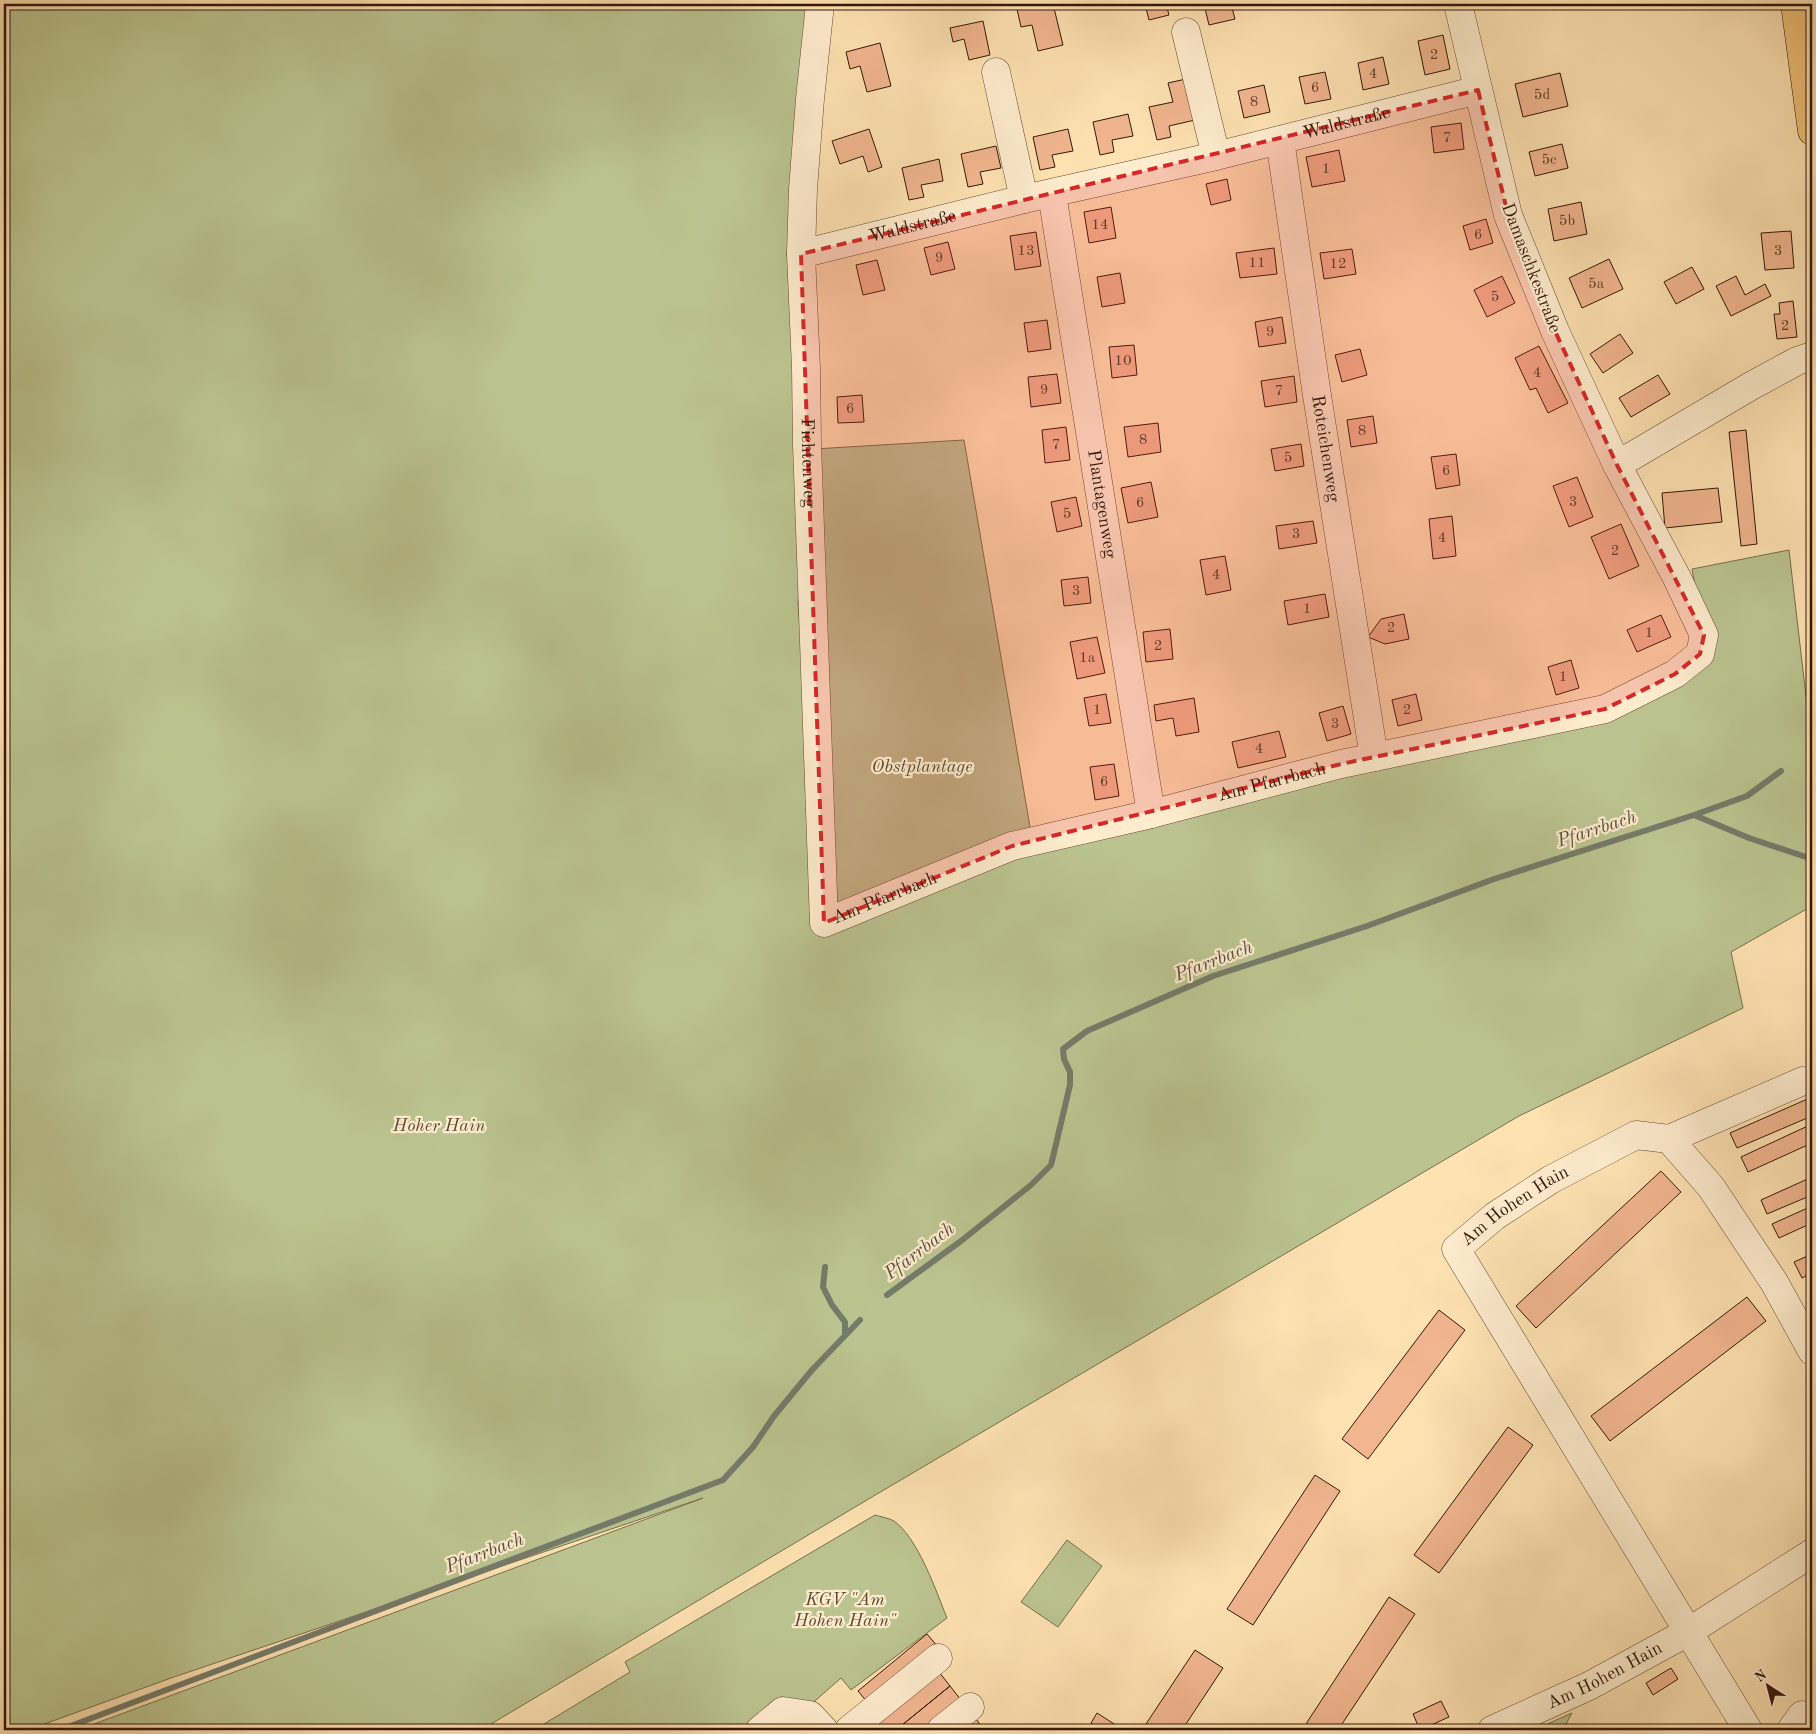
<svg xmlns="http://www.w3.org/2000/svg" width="1816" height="1734" viewBox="0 0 1816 1734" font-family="'Old Standard TT',serif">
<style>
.green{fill:#bbc490;stroke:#786e4d}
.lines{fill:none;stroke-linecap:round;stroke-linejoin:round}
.stream{stroke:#757b69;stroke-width:6}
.building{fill:#f1b68f;stroke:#34170a}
.minor-casing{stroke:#664a34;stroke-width:29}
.major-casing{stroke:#34170a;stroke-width:29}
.minor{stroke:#feeccd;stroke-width:28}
.major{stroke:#efc179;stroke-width:28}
.marked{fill:#d62828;fill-opacity:0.2;stroke:#d62828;stroke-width:4;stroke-dasharray:10 6;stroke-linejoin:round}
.labels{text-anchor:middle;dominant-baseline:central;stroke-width:4.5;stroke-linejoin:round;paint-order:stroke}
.number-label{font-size:15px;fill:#633f2b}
.street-label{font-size:18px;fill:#34170a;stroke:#feeccd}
.park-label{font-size:18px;font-style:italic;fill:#5c4b32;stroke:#feeccd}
.water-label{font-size:19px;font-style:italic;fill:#5a5142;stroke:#feeccd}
</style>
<rect width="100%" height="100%" fill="#fee2b2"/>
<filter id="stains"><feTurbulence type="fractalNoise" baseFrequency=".004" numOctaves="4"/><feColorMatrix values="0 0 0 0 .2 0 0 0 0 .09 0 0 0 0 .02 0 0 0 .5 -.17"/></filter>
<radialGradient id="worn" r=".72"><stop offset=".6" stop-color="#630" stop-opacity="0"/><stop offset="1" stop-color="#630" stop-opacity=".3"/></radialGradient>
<path class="green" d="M4,4H820L807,444L798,603L825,923L1012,846L1605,709L1675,674L1704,635L1692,569L1789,550L1812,748V906L1731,952L1743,1008L1519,1116L877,1494L481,1730H78L703,1498L171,1678L28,1730H4Z
M964,440L1031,833L856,895L829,912L814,449Z
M875,1515C881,1517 889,1518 894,1521C918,1538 936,1591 947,1618L851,1690L841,1678L808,1707L780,1704L746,1730H534L630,1672L625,1662Z
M1067,1540L1102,1566L1058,1627L1021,1602Z
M1572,1713L1563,1730H1534Z"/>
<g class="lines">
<path class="stream" d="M1694,815L1749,838L1812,859
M825,1267L823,1287L832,1305L845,1322V1334
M887,1295L961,1241L1031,1185L1051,1165L1070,1085V1072L1064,1059L1063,1049L1087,1031L1213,976L1367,926L1494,879L1694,815L1747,796L1781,771
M60,1730L723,1480L753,1447L774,1416L812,1370L860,1320"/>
</g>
<path class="building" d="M1040,4H1053L1063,45L1038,51L1032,25L1021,27L1017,9Z
M1145,4H1166L1169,15L1149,20Z
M1204,4H1231L1235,19L1209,25Z
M983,21L990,55L969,60L964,39L953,42L950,28Z
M1443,35L1450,69L1425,75L1418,41Z
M880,43L891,86L867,92L860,66L850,69L846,52Z
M1383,57L1389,84L1363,90L1358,63Z
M1325,72L1331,99L1305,104L1299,77Z
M1560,73L1568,106L1523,117L1515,84Z
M1186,79L1195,120L1169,126L1171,137L1157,140L1149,107L1173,102L1168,83Z
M1264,85L1270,112L1244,118L1238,91Z
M1128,114L1133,136L1112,140L1114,152L1100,155L1093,122Z
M1461,123L1464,149L1434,153L1431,127Z
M869,129L882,167L868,172L863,156L840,164L832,141Z
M1068,129L1073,151L1052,155L1055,167L1040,170L1033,137Z
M1562,144L1568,168L1535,176L1529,152Z
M996,146L1001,168L980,172L983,184L968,187L961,154Z
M1339,150L1345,181L1312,187L1306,157Z
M939,159L943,181L921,185L924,197L909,200L902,168Z
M1227,179L1231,200L1211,205L1206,184Z
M1581,202L1587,234L1554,241L1548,209Z
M1111,207L1116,238L1089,243L1084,212Z
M1486,219L1493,243L1470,250L1463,226Z
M1791,231L1794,268L1765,270L1761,233Z
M1036,232L1041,266L1015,270L1010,236Z
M948,242L955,269L931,275L924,248Z
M1274,248L1277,274L1240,278L1236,253Z
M1352,249L1356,274L1324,279L1320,253Z
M1609,259L1623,289L1582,308L1569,278Z
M877,260L885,290L863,295L856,265Z
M1692,267L1704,289L1676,304L1664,282Z
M1120,273L1125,303L1102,307L1097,277Z
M1502,276L1515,303L1487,317L1474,290Z
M1736,276L1745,295L1765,284L1771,296L1731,316L1716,286Z
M1793,301L1797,337L1777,339L1774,314H1780L1779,303Z
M1282,317L1286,343L1259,347L1255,322Z
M1047,320L1051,349L1028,352L1024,323Z
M1620,334L1633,353L1603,373L1590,354Z
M1134,345L1137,375L1112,378L1109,347Z
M1539,346L1568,403L1548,413L1536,388L1530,390L1515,358Z
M1360,349L1367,375L1342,382L1335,355Z
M1057,374L1061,403L1031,407L1028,377Z
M1658,375L1670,394L1631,417L1619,398Z
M1294,376L1297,402L1265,407L1261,381Z
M862,395L864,422L838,423L837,397Z
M1373,416L1377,443L1351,447L1347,420Z
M1158,423L1161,452L1128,457L1124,427Z
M1066,427L1070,460L1045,463L1042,430Z
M1746,430L1757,544L1741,546L1729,432Z
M1301,444L1304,466L1275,471L1271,449Z
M1456,454L1460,485L1436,489L1431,457Z
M1577,477L1593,517L1569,527L1553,486Z
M1151,482L1158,517L1128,523L1121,488Z
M1718,488L1722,522L1665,528L1662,493Z
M1076,497L1082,526L1057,532L1051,502Z
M1452,516L1456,556L1433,559L1429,519Z
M1313,521L1317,543L1279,549L1276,526Z
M1621,524L1639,566L1609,579L1591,537Z
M1225,556L1231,590L1206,595L1200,560Z
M1088,577L1091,603L1064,606L1061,580Z
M1325,594L1329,617L1288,625L1284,601Z
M1404,614L1409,639L1385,644L1368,637L1381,619Z
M1661,615L1671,637L1637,652L1627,630Z
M1170,629L1173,659L1146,662L1143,632Z
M1097,637L1105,673L1077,679L1070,642Z
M1571,660L1579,688L1556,695L1548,667Z
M1106,694L1111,723L1089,726L1084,698Z
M1416,694L1422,720L1398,726L1392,700Z
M1194,698L1199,732L1176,736L1173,718L1156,721L1154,705Z
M1343,706L1351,734L1327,741L1319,713Z
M1279,731L1286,757L1238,768L1232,742Z
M1114,764L1119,796L1095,800L1090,767Z
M1812,1097V1116L1737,1148L1730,1133Z
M1812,1124V1143L1748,1172L1741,1157Z
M1661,1171L1681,1192L1536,1328L1516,1306Z
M1812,1177V1195L1767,1214L1761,1200Z
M1812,1206V1223L1779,1238L1772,1224Z
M1812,1254V1273L1802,1278L1794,1262Z
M1747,1297L1766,1321L1610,1441L1591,1416Z
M1439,1310L1465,1330L1368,1459L1342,1439Z
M1508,1427L1533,1445L1439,1573L1414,1555Z
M1315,1475L1340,1491L1253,1625L1227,1609Z
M1389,1597L1415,1614L1338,1730H1302Z
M927,1634L938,1647L868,1703L858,1691Z
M1195,1650L1223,1668L1182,1730H1142Z
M1671,1668L1678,1679L1653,1695L1646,1683Z
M939,1672L950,1686L896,1730H871L870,1729Z
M950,1686L961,1700L924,1730H896Z
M1441,1701L1449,1717L1420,1730L1413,1714Z
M1097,1713L1119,1727L1117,1730H1102L1091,1723Z
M974,1716L984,1730H956Z
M794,1717L804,1730H778Z"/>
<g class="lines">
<defs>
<g id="minor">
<path id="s1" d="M820,4L810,99L803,189L801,254L806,368L807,444L824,923L1012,846L1151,814L1341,764L1605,709L1675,674L1700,654L1704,635L1677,578L1617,465L1555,331L1508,215L1458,4"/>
<path d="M1186,32L1216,156"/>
<path d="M996,72L1024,199"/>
<path id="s2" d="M1280,140L1316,389L1374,757"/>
<path id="s3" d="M1052,194L1151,814"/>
<path id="s4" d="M801,254L1024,199L1216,156L1478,90"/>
<path d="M1617,465L1751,386L1797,361L1812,356"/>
<path d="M1669,1139L1803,1081"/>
<path d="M760,1730L783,1711L810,1715L824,1730"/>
<path d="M849,1730L938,1658"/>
<path d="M941,1730L970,1707"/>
<path id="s5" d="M1492,1730L1589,1686L1688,1632L1812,1553"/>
<path id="s6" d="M1748,1730L1456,1249L1495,1216L1550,1180L1636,1135L1669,1139L1711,1187L1774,1282L1812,1351"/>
<path d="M1791,1730L1802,1715"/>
</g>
<path id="major" d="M1795,4L1812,131"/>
</defs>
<use href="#minor" class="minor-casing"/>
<use href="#major" class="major-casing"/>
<use href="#minor" class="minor"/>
<use href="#major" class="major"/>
</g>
<path class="marked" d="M1478,90L1508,215L1555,331L1617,465L1704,635L1700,654L1675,674L1605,709L1341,764L1012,846L824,923L801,254Z"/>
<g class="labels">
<g class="number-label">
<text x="1434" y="55">2</text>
<text x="1373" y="74">4</text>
<text x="1315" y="88">6</text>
<text x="1542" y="95">5d</text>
<text x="1254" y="102">8</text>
<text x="1447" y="138">7</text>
<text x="1549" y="160">5c</text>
<text x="1326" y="169">1</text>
<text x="1567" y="221">5b</text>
<text x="1100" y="225">14</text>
<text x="1478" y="235">6</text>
<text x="1026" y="251">13</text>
<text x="1778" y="251">3</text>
<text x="939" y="258">9</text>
<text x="1257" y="263">11</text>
<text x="1338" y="264">12</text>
<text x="1596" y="284">5a</text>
<text x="1495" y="297">5</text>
<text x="1785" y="326">2</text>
<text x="1270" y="332">9</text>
<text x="1123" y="361">10</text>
<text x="1537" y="373">4</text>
<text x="1044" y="390">9</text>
<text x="1279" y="391">7</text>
<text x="850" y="409">6</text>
<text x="1362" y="431">8</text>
<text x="1143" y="440">8</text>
<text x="1056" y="445">7</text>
<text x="1288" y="458">5</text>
<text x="1446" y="471">6</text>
<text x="1573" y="502">3</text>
<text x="1140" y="503">6</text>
<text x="1067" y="514">5</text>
<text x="1296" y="534">3</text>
<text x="1442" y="538">4</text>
<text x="1615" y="551">2</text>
<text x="1216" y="575">4</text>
<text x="1076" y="591">3</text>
<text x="1307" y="609">1</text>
<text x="1391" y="628">2</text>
<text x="1649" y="633">1</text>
<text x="1158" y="646">2</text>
<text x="1087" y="658">1a</text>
<text x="1563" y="677">1</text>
<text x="1097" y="710">1</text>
<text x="1407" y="710">2</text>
<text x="1335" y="724">3</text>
<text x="1259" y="749">4</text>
<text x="1104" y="782">6</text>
</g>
<g class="street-label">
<text stroke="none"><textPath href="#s4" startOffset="561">Waldstraße</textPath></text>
<text stroke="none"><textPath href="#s4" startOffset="115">Waldstraße</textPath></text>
<text transform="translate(1531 268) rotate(69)">Damaschkestraße</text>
<text stroke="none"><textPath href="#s2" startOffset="312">Roteichenweg</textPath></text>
<text stroke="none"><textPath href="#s1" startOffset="460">Fichtenweg</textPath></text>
<text stroke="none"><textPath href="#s3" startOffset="314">Plantagenweg</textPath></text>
<text stroke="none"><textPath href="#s1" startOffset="1391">Am Pfarrbach</textPath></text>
<text stroke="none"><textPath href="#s1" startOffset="986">Am Pfarrbach</textPath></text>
<text stroke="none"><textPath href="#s6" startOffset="636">Am Hohen Hain</textPath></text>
<text stroke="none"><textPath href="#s5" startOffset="125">Am Hohen Hain</textPath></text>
</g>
<g class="park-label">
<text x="922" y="767">Obstplantage</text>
<text x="439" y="1126">Hoher Hain</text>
<text x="845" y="1600">KGV "Am<tspan x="845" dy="21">Hohen Hain"</tspan></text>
</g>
<g class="water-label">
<text transform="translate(1597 830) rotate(-18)">Pfarrbach</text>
<text transform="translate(1214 962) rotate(-21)">Pfarrbach</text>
<text transform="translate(920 1252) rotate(-37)">Pfarrbach</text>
<text transform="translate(485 1554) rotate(-21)">Pfarrbach</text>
</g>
</g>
<rect width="1816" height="1734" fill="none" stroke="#fee2b2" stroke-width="20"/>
<rect x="5" y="5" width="1806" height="1724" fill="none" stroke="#34170a" stroke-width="2.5"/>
<rect x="10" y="10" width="1796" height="1714" fill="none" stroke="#34170a"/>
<g transform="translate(1768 1686) rotate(324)" stroke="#feeccd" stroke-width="4" paint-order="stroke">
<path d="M0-4L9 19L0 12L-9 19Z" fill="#34170a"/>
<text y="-8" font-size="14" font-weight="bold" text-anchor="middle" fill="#34170a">N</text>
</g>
<rect width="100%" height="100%" filter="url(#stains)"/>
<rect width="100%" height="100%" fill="url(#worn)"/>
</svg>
